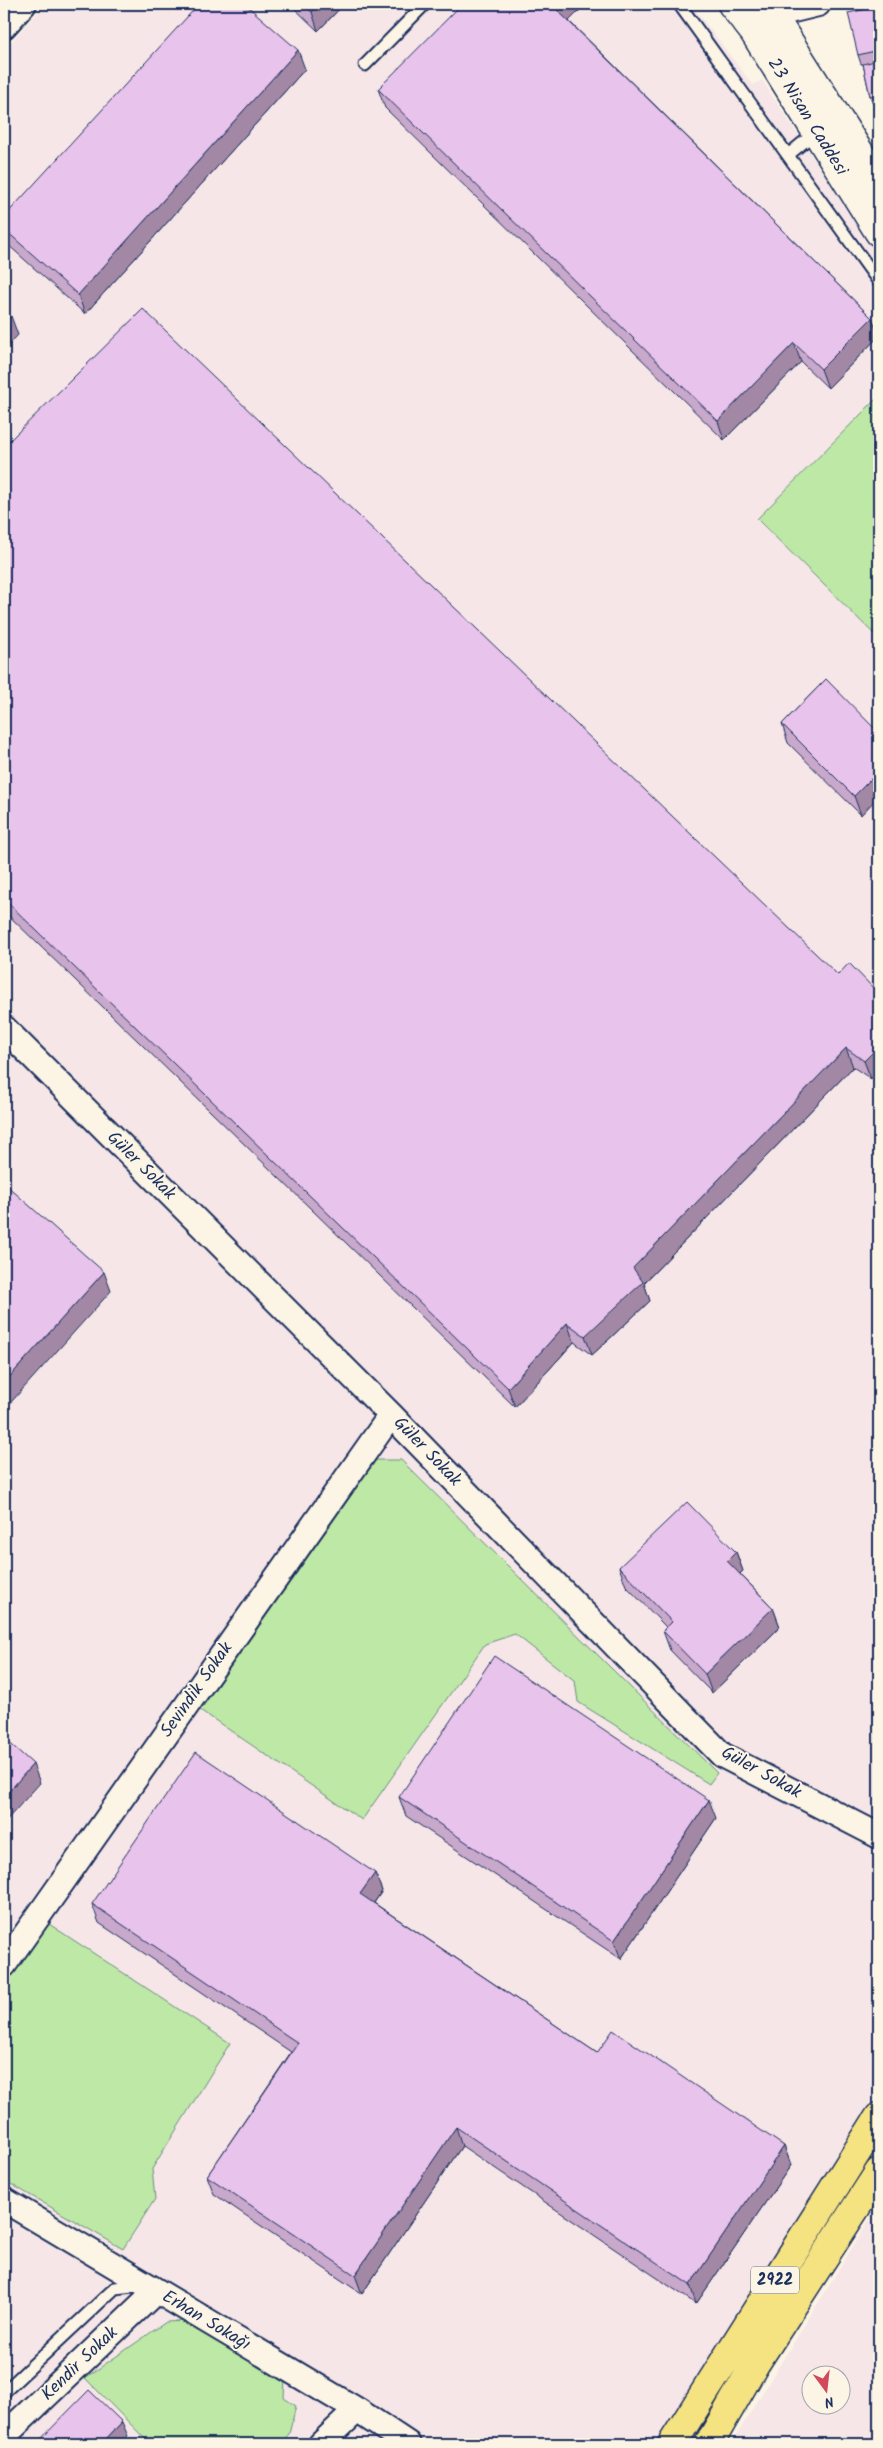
<svg xmlns="http://www.w3.org/2000/svg" width="883" height="2448" viewBox="0 0 883 2448" font-family="Kalam,sans-serif">
<style>
.built{fill:#f6e6e7;fill-rule:evenodd}
.green{fill:#bde8a5;stroke:#6c8c82}
.lines{fill:none;stroke-linecap:round;stroke-linejoin:round}
.service-casing{stroke:#1b2f5e;stroke-width:15}
.minor-casing{stroke:#1b2f5e;stroke-width:28}
.tertiary-casing{stroke:#1b2f5e;stroke-width:31}
.primary-casing{stroke:#1b2f5e;stroke-width:31}
.service{stroke:#fcf5e5;stroke-width:11}
.minor{stroke:#fcf5e5;stroke-width:24}
.tertiary{stroke:#fcf5e5;stroke-width:28}
.primary{stroke:#f5e382;stroke-width:28}
.wall{fill:#c8a8cb;stroke:#1b2f5e}
.shaded-wall{fill:#a288a5;stroke:#1b2f5e}
.building{fill:#e8c3ec;stroke:#1b2f5e}
.labels{text-anchor:middle;dominant-baseline:central;stroke-width:4;stroke-linejoin:round;paint-order:stroke}
.shield{fill:#fcf5e5;stroke:#5e6a86;stroke-width:1}
.shield-label{font-size:16px;font-weight:bold;fill:#1b2f5e}
.street-label{font-size:18px;fill:#1b2f5e;stroke:#fcf5e5}
</style>
<rect width="100%" height="100%" fill="#fcf5e5"/>
<filter id="ink" filterUnits="userSpaceOnUse"><feTurbulence type="fractalNoise" baseFrequency=".02" numOctaves="2"/><feDisplacementMap in="SourceGraphic" scale="10" xChannelSelector="R" yChannelSelector="G"/><feConvolveMatrix kernelMatrix="1 2 1 2 8 2 1 2 1" color-interpolation-filters="sRGB"/></filter>
<g filter="url(#ink)">
<path class="built" d="M45,4H691L753,85L762,80L879,258V396L757,519L879,639V2175L674,2444H4V50Z
M879,2204V2444H731ZM810,2376H840V2406H810Z"/>
<path class="green" d="M879,396V639L757,519Z
M376,1460H401L717,1773L709,1784L578,1702L575,1681L515,1634L485,1644L362,1820L200,1710Z
M46,1922L230,2043L152,2169L155,2199L123,2249L4,2180V1982Z
M186,2321L285,2378L284,2398L296,2406L289,2434L280,2444H150L85,2378L166,2322Z"/>
<g class="lines">
<defs>
<path id="service" d="M679,4L879,282
M365,65L425,4
M788,155L816,132
M4,2392L115,2288L133,2286L135,2279"/>
<path id="minor" d="M773,15L818,4
M4,26L24,4
M4,1028L391,1415L722,1755L879,1836
M4,1965L391,1415
M4,2200L357,2410L408,2444
M4,2436L156,2291
M321,2444L357,2410"/>
<path id="tertiary" d="M732,4L754,32L879,232
M765,4L879,183"/>
<path id="primary" d="M672,2444L879,2117
M709,2444L755,2364L879,2172"/>
</defs>
<use href="#service" class="service-casing"/>
<use href="#minor" class="minor-casing"/>
<use href="#tertiary" class="tertiary-casing"/>
<use href="#primary" class="primary-casing"/>
<use href="#service" class="service"/>
<use href="#minor" class="minor"/>
<use href="#tertiary" class="tertiary"/>
<use href="#primary" class="primary"/>
</g>
<path class="wall" d="M290,4H344L318,31Z
M586,4L569,21L872,318L879,336L828,388L801,362L724,440L385,108L378,89Z
M879,15V105L874,106L870,96L863,64H861L858,55Z
M305,69L85,314L5,242L4,240V217Z
M4,446L838,975L871,1079L853,1067L644,1283L650,1301L592,1355L574,1342L515,1407L4,911Z
M826,679L861,815L788,743L782,724Z
M736,1552L743,1571L740,1574L773,1608L780,1627L712,1693L670,1650L663,1631L666,1627L626,1586L619,1567Z
M399,1797L716,1818L621,1959L406,1816Z
M375,1873L382,1891L374,1903L597,2053L784,2146L791,2165L696,2304L462,2146L362,2294L214,2194L207,2176L291,2052L99,1923L92,1904Z"/>
<path class="shaded-wall" d="M319,4H344L318,31L312,12Z
M561,4H586L563,27L556,9Z
M298,50L305,69L85,314L78,295Z
M11,316L18,335L4,350V324Z
M872,318L879,336L828,388L821,369Z
M794,343L801,362L724,440L718,421Z
M879,771V796L861,815L854,796Z
M879,1046V1071L871,1079L864,1061Z
M846,1048L853,1067L644,1283L650,1301L592,1355L585,1336L633,1268Z
M104,1272L111,1291L4,1410V1383Z
M567,1323L574,1342L515,1407L508,1388Z
M736,1552L743,1571L734,1579L727,1561Z
M773,1608L780,1627L712,1693L705,1674Z
M33,1764L40,1783L4,1823V1797Z
M709,1800L716,1818L621,1959L614,1941Z
M375,1873L382,1891L367,1913L360,1894Z
M456,2127L462,2146L362,2294L355,2275Z
M784,2146L791,2165L696,2304L690,2285Z
M122,2422L128,2436L120,2444H101Z"/>
<path class="building" d="M199,4H245L298,50L78,295L4,229V217Z
M303,4H319L312,12Z
M462,4H561L556,9L872,318L821,369L794,343L718,421L378,89Z
M876,7L879,20V50L858,55L848,13Z
M879,60V94L870,96L863,64Z
M4,309L11,316L4,324Z
M143,309L838,975L849,963L879,994V1046L864,1061L846,1048L633,1268L643,1282L585,1336L567,1323L508,1388L4,899V446Z
M826,679L879,733V771L854,796L782,724Z
M4,1183L104,1272L4,1383Z
M687,1502L736,1552L727,1561L773,1608L705,1674L663,1631L672,1622L619,1567Z
M494,1656L709,1800L614,1941L399,1797Z
M4,1738L33,1764L4,1797Z
M196,1752L375,1873L360,1894L597,2053L613,2030L784,2146L690,2285L456,2127L355,2275L207,2176L298,2043L92,1904Z
M89,2390L122,2422L101,2444H36Z"/>
</g>
<g class="labels">
<rect class="shield" x="751" y="2266.5" width="48" height="27" rx="4"/>
<g class="shield-label">
<text x="775" y="2280">2922</text>
</g>
<g class="street-label">
<text transform="translate(807 117) rotate(58)">23 Nisan Caddesi</text>
<text transform="translate(141 1166) rotate(45)">Güler Sokak</text>
<text transform="translate(427 1452) rotate(46)">Güler Sokak</text>
<text transform="translate(197 1690) rotate(-55)">Sevindik Sokak</text>
<text transform="translate(761 1773) rotate(29)">Güler Sokak</text>
<text transform="translate(206 2321) rotate(31)">Erhan Sokağı</text>
<text transform="translate(80 2364) rotate(-44)">Kendir Sokak</text>
</g>
</g>
<rect width="883" height="2448" fill="none" stroke="#fcf5e5" stroke-width="20"/>
<rect x="10" y="10" width="863" height="2428" fill="none" stroke="#1b2f5e" stroke-width="2" filter="url(#ink)"/>
<g transform="translate(826 2390) rotate(165)"><circle r="24" fill="#fcf5e5" stroke="#a2a6af"/>
<path d="M0-4L9 19L0 12L-9 19Z" fill="#d1495b"/>
<text y="-8" font-size="14" font-weight="bold" text-anchor="middle" fill="#1b2f5e">N</text>
</g>
</svg>
